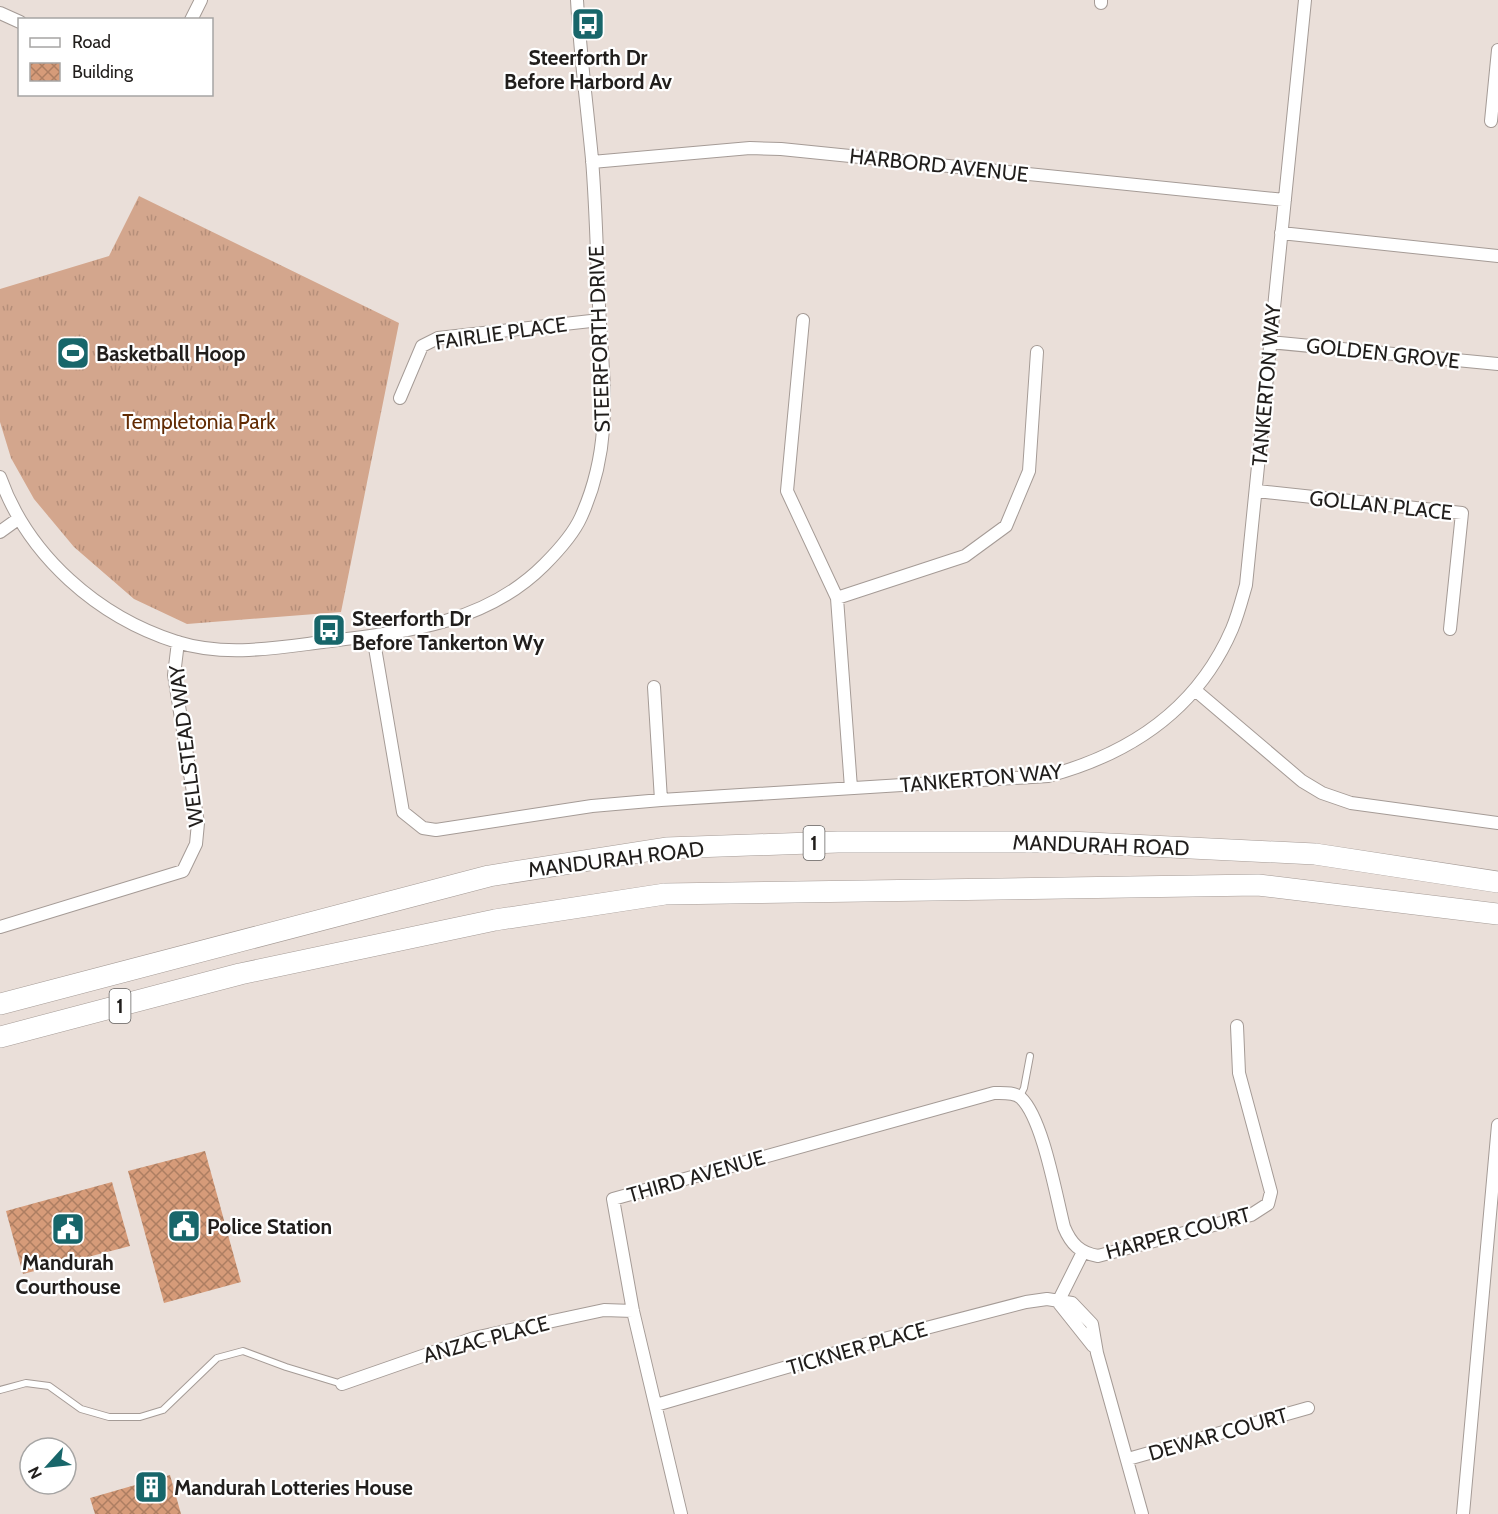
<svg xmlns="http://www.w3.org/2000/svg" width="1498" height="1514" viewBox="0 0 1498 1514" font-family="Cabin,sans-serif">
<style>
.grass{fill:url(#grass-tufts)}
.building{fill:url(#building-cross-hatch)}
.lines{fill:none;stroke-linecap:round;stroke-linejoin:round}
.lane-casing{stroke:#a59b96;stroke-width:8}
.street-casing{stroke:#a59b96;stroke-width:14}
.highway-casing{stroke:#a59b96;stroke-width:22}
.lane{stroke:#fff;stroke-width:6}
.street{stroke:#fff;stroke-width:12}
.highway{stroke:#fff;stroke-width:21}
.labels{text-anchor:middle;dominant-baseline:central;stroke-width:4.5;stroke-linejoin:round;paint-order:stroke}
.shield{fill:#fff;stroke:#646260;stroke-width:1.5}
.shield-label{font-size:20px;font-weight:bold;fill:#211e1c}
.poi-label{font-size:21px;font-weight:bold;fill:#211e1c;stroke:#fff;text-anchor:start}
.street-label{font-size:21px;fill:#211e1c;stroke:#fff}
.park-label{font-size:21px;fill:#622b03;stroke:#fff}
</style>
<defs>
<pattern id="grass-tufts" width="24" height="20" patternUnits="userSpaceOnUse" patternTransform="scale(1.5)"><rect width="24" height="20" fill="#d3a68d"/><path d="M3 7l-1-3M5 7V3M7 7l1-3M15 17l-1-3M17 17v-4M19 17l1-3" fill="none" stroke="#b58e79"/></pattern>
<pattern id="building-cross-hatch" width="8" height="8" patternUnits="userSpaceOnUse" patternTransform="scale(1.5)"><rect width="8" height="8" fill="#d69b79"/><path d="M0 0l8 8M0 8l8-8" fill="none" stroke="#ad7e62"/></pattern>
</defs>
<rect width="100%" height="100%" fill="#eadfd9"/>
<path class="grass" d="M139,196L399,323L341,612L187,624L134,599L74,547L34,499L11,458L0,422V289L109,256Z"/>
<path class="building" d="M205,1151L241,1282L164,1303L128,1171Z
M112,1182L130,1246L23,1274L6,1211Z
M170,1475L181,1514H95L90,1498Z"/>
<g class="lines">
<defs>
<path id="lane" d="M1020,1096L1024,1088L1030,1056
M0,1390L26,1383L49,1386L81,1409L109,1417H140L163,1410L217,1358L243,1351L286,1367L342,1384"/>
<path id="street" d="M1101,0V3
M0,13L20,22
M191,20L201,0
M1491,121L1498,50
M592,162L750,148L781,149L1285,200
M1281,233L1498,256
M803,320L787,491L837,598L851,788
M1269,342L1498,364
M400,398L422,346L438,338L600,320
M0,477C28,556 98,617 177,642C225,657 275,648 323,642C403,632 484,625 544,565C558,551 573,535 581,517C614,444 603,383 599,306C597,257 596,208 592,159C587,106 580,53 577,0
M1257,491L1462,513L1450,629
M0,532L18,519
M837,598L965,556L1006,526L1029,471L1037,352
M373,636L403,812L423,828L436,830L592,806L661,800L1048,776C1130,754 1197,710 1232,629C1238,615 1242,599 1246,585L1305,0
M654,687L661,800
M1195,690L1302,781L1322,793L1351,803L1498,823
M0,927L183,871L196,844L198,823L174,675L178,642
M1058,1302L1093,1346
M1058,1302L1083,1252
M342,1384L474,1338L604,1310L633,1311
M656,1405L884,1339L1026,1302L1047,1299L1072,1303L1092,1324L1097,1353L1142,1514
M1128,1459L1308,1408
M681,1514L633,1311L613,1199L994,1093C1003,1093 1015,1092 1021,1098C1043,1119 1056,1196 1064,1227C1071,1244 1080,1253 1098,1256L1251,1215L1268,1204L1271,1192L1239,1073L1237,1026
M1463,1514L1498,1125"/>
<path id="highway" d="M0,1004L489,876L666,848L838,842H1069L1315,854L1498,882
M0,1037L240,974L495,920L665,894L1258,885L1498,914"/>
</defs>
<use href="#lane" class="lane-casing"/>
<use href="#street" class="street-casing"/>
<use href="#highway" class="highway-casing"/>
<use href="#lane" class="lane"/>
<use href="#street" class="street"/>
<use href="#highway" class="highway"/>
</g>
<defs>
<symbol id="bus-square" viewBox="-11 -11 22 22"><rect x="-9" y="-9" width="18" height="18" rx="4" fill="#18666a" stroke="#fff"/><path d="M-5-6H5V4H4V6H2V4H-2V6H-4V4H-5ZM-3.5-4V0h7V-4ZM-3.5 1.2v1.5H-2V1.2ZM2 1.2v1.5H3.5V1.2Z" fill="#fff"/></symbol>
<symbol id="stadium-square" viewBox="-11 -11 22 22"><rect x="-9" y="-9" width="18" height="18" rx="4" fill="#18666a" stroke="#fff"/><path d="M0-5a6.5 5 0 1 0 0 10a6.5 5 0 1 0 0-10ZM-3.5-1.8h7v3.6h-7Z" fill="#fff"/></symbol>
<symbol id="civic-square" viewBox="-11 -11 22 22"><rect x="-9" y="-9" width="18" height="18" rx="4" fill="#18666a" stroke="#fff"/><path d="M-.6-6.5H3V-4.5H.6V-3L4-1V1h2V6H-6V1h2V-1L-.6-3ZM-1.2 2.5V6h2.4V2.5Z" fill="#fff"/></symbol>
<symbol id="building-square" viewBox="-11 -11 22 22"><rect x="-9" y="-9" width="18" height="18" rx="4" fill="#18666a" stroke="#fff"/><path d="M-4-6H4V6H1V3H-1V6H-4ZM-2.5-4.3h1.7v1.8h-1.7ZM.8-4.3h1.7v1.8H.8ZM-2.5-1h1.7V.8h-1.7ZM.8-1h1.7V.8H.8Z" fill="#fff"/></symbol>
</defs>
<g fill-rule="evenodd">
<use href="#bus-square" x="569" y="5" width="38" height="38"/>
<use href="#stadium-square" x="54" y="334" width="38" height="38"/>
<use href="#bus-square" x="310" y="611" width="38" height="38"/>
<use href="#civic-square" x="165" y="1207" width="38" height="38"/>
<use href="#civic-square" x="49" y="1210" width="38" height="38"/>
<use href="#building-square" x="132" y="1468" width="38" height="38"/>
</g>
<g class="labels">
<g class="shield">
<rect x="803.5" y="826" width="21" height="34" rx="4.5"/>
<rect x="109.5" y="989" width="21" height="34" rx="4.5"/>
</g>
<g class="shield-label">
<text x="814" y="843">1</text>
<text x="120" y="1006">1</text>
</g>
<g class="poi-label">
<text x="588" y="57" text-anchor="middle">Steerforth Dr<tspan x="588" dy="24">Before Harbord Av</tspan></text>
<text x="96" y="353">Basketball Hoop</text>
<text x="352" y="618">Steerforth Dr<tspan x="352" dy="24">Before Tankerton Wy</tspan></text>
<text x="207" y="1226">Police Station</text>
<text x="68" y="1262" text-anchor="middle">Mandurah<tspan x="68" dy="24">Courthouse</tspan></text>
<text x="174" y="1487">Mandurah Lotteries House</text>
</g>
<g class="street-label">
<text transform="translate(939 165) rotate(6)">HARBORD AVENUE</text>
<text transform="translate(501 333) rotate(-8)">FAIRLIE PLACE</text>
<text transform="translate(599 339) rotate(-92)">STEERFORTH DRIVE</text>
<text transform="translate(1383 353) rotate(6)">GOLDEN GROVE</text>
<text transform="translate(1266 385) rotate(-85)">TANKERTON WAY</text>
<text transform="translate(1381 505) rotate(6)">GOLLAN PLACE</text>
<text transform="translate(186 746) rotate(-97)">WELLSTEAD WAY</text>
<text transform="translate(981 778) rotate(-5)">TANKERTON WAY</text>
<text transform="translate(1101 845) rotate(2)">MANDURAH ROAD</text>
<text transform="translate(616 859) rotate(-7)">MANDURAH ROAD</text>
<text transform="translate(696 1176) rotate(-16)">THIRD AVENUE</text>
<text transform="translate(1178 1233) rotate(-15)">HARPER COURT</text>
<text transform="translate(486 1339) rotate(-15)">ANZAC PLACE</text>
<text transform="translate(857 1348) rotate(-16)">TICKNER PLACE</text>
<text transform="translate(1218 1434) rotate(-16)">DEWAR COURT</text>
</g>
<g class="park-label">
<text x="199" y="421">Templetonia Park</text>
</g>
</g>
<rect x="18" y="18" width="195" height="78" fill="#ffffff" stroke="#a6a5a4" stroke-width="1.5"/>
<rect x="30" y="38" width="30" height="9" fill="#ffffff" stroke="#a6a5a4" stroke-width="1.5"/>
<text x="72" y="48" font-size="18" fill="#211e1c">Road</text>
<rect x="30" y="63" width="30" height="18" fill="url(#building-cross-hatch)" stroke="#a6a5a4" stroke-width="1.5"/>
<text x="72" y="78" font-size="18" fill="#211e1c">Building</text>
<g transform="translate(48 1466) rotate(243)"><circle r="28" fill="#ffffff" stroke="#a6a5a4" stroke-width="1.5"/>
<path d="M0-4.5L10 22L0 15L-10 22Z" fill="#18666a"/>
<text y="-9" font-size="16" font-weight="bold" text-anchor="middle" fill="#211e1c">N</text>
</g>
</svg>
